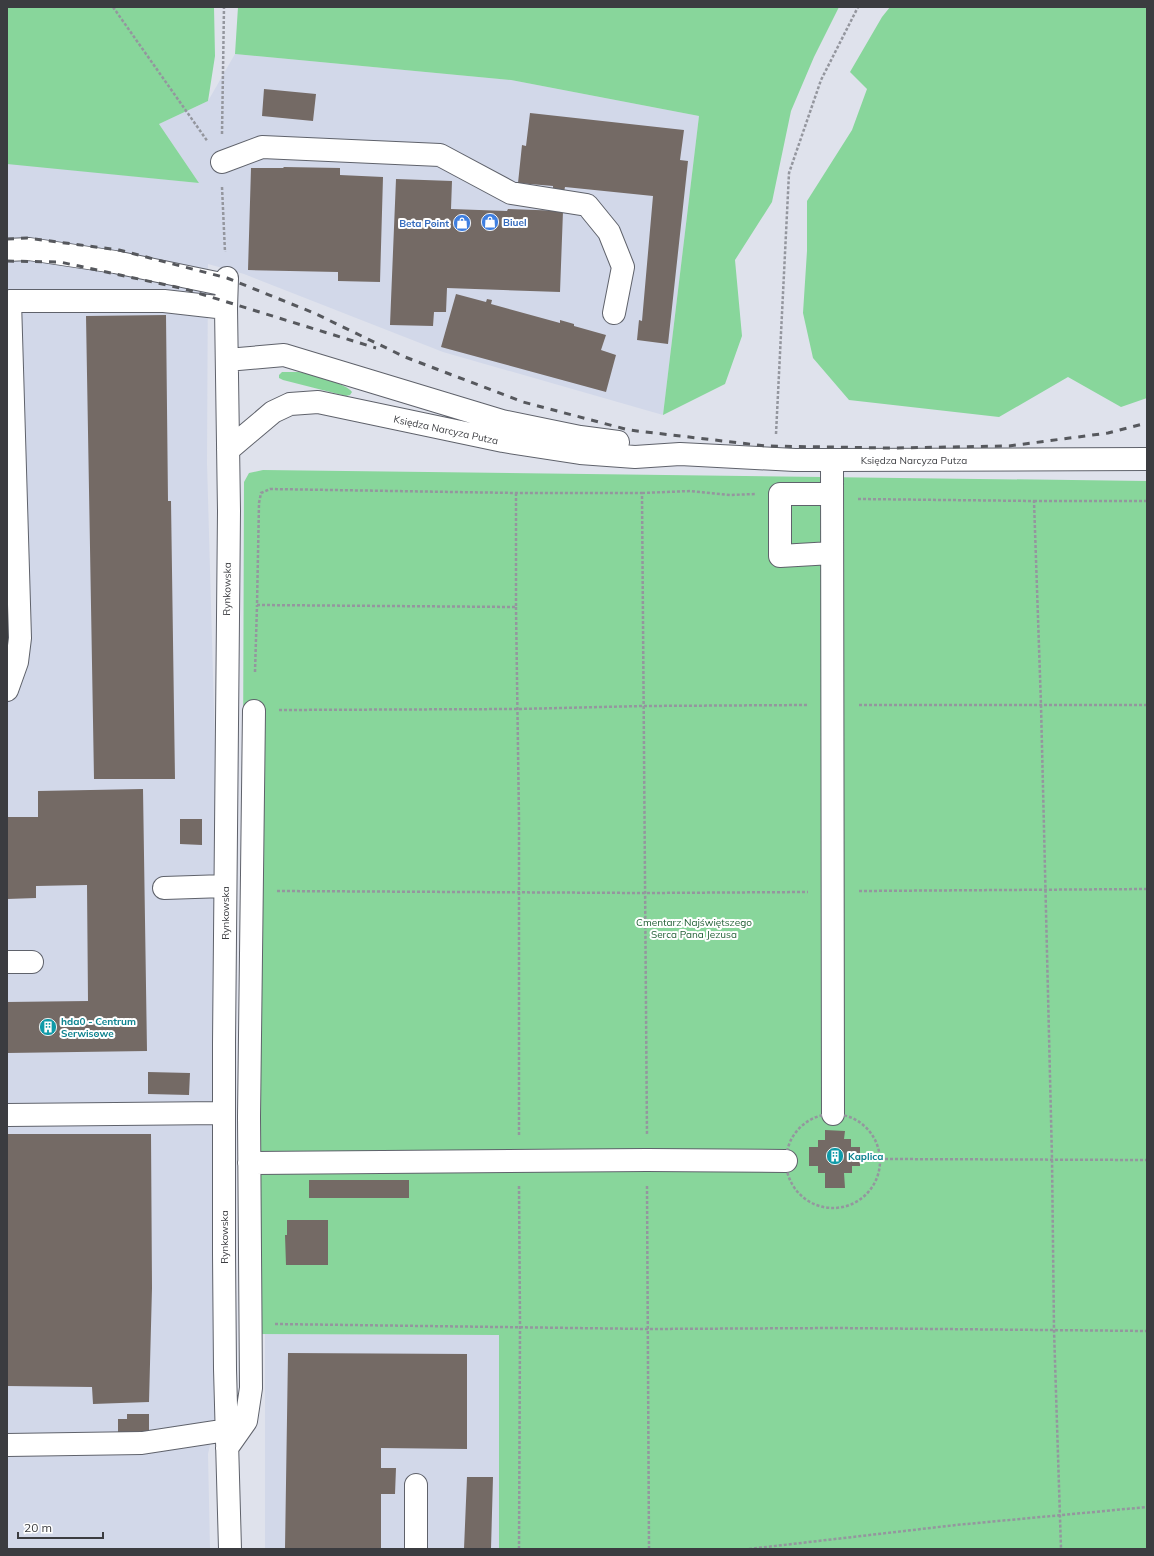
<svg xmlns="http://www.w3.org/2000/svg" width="1154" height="1556" viewBox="0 0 1154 1556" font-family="Mulish,sans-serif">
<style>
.built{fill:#d2d8e9}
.green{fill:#88d69b}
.building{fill:#746a65}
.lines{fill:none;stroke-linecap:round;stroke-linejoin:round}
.minor-casing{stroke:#5f626b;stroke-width:24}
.path{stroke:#94969e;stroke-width:2.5;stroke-dasharray:3 2;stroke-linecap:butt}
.minor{stroke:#fff;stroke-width:22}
.rail{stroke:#56585d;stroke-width:3;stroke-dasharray:7 7;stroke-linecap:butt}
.labels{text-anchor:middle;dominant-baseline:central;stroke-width:4;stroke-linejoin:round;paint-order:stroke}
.shop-label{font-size:10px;font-weight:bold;fill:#366cbe;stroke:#fff;text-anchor:start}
.street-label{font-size:10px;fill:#3b3c40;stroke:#fff}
.park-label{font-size:10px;fill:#1e5c32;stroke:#fff}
.culture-label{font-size:10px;font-weight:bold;fill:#0d838f;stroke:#fff;text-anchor:start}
</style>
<rect width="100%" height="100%" fill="#dfe2ec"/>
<path class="built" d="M235,54L511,80L699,116L663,415L443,352L244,274L208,264L207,463L232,1347L208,1454L210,1549H7V163L199,183L159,124L208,101Z
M265,1334L499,1335V1549H265Z"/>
<path class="green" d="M7,7H214L215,56L208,101L159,124L199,183L7,164Z
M238,7H839L814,57L791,111L772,202L735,260L742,336L725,384L663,415L699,116L511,80L235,54Z
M890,7H1147V398L1121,407L1068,377L999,417L849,400L813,358L803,313L807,251V201L852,130L867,89L850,72L882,17Z
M282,372C287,372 293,372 298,372C308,373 348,384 352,392L350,395L346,396L283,380L279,378V375Z
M263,470L1147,481V1549H499V1335L241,1334L244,482L249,473Z"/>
<path class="building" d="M264,89L316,94L313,121L262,116Z
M530,113L684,130L680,160L688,161L668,344L637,340L639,320L642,321L653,196L565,187L564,192L553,190V186L518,183L522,145L526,146Z
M284,167L340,168V175L383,177L380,282L338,281V272L248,270L251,168H283Z
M396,179L452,181L451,209L507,211L508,209L563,211L560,292L447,288L446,312H434L433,326L390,325Z
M456,294L486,302L487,299L492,300L491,304L560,323V320L574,324V326L606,335L601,350L616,355L606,392L441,347Z
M166,315L168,501H171L175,779H94L86,316Z
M143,789L147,1051L7,1053V1002L88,1001L87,885L36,886V898L7,899V817H38V791Z
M180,819H202V845L180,844Z
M148,1072L190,1073L189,1095L148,1094Z
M825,1130L845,1131L844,1139H851V1147H860V1166H852V1173H844L845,1188H825V1173H818V1166H809V1147H818V1140H825Z
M7,1134H151L152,1288L149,1402L93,1404L92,1387L7,1386Z
M309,1180H409V1198H309Z
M287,1220H328V1265H286L285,1235H287Z
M288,1353L467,1354V1449L381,1448V1468H396L395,1494H381V1549H285Z
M127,1414H149V1433H118V1419H127Z
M467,1477H493L491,1549H464Z"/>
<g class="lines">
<defs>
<path id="minor" d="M222,162L262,147L440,155L511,193L587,205L609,232L623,267L614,313
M7,250L29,249L115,262L226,285
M227,278L226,308L229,511L224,1043V1254L225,1369L230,1549
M227,360L284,355L502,421L580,437L618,442
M228,450L273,412L290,404L318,402L503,441L580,453L635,457L680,454L795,460H832L1147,459
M832,460L833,1114
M831,494H780V556L832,553
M7,690L17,662L20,638L10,301H164L226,308
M164,888L225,886
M7,962H32
M7,1115L224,1113
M249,1163L647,1160L786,1161
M7,1445L142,1443L227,1430
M227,1448L246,1421L251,1388L249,1117L254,711
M416,1485V1549"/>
</defs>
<use href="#minor" class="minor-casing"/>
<path class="path" d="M113,7L208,142
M222,134L224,7
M222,187L225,252
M776,434L789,173L821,80L858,7
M516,493V607L257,605L259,503L261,493L270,489L516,493H642L647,1135
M642,493L690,491L730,495L756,494
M858,499L1034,501L1041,705L1052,1159L1054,1330L1061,1549
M1034,501H1147
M516,607L519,820V1135
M255,672L257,605
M859,705H1147
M279,710L518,709L643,706L808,705
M277,891L645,893L808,892
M859,891L1147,889
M786 1161a47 47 0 1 1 94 0a47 47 0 1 1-94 0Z
M880,1159L1147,1160
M647,1186L649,1549
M275,1324L648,1329L837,1328L1147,1331
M519,1549L520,1326L519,1186
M749,1549L956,1525L1147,1507"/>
<use href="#minor" class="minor"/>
<path class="rail" d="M7,239L27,238L119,250L227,278L314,313L405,357L523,402L629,430L766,446L890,448L1009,446L1108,433L1147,423
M7,261L60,262L185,289L376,348"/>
</g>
<defs>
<symbol id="shop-disc" viewBox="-11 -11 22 22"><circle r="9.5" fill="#3f7fe0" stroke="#fff"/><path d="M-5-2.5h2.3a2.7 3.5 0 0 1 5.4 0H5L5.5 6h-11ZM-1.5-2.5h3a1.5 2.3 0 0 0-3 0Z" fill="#fff"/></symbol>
<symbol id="building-disc" viewBox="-11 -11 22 22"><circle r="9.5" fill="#0f9aa8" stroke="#fff"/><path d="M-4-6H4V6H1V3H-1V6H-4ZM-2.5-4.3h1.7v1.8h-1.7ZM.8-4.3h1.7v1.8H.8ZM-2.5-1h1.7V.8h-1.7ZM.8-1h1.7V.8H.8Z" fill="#fff"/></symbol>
</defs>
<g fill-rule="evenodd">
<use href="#shop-disc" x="480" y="212" width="20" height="20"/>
<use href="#shop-disc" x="452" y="213" width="20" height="20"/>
<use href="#building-disc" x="38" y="1017" width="20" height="20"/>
<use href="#building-disc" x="825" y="1146" width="20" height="20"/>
</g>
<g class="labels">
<g class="shop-label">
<text x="503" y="222">Biuel</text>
<text x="449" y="223" text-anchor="end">Beta Point</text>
</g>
<g class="street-label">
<text transform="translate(446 430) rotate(12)">Księdza Narcyza Putza</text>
<text x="914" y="460">Księdza Narcyza Putza</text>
<text transform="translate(227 589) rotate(-89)">Rynkowska</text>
<text transform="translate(225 913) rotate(-90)">Rynkowska</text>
<text transform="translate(224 1237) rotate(-90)">Rynkowska</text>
</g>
<g class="park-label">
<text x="694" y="922">Cmentarz Najświętszego<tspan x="694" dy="12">Serca Pana Jezusa</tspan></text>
</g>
<g class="culture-label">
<text x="61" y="1021">hda0 - Centrum<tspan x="61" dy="12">Serwisowe</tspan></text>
<text x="848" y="1156">Kaplica</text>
</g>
</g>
<rect width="1154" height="1556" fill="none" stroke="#3b3c40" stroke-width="16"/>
<path d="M18 1532v6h85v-6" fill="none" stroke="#3b3c40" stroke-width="2"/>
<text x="24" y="1532" font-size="12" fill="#3b3c40" stroke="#ffffff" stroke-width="3" paint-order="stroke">20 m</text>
</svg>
